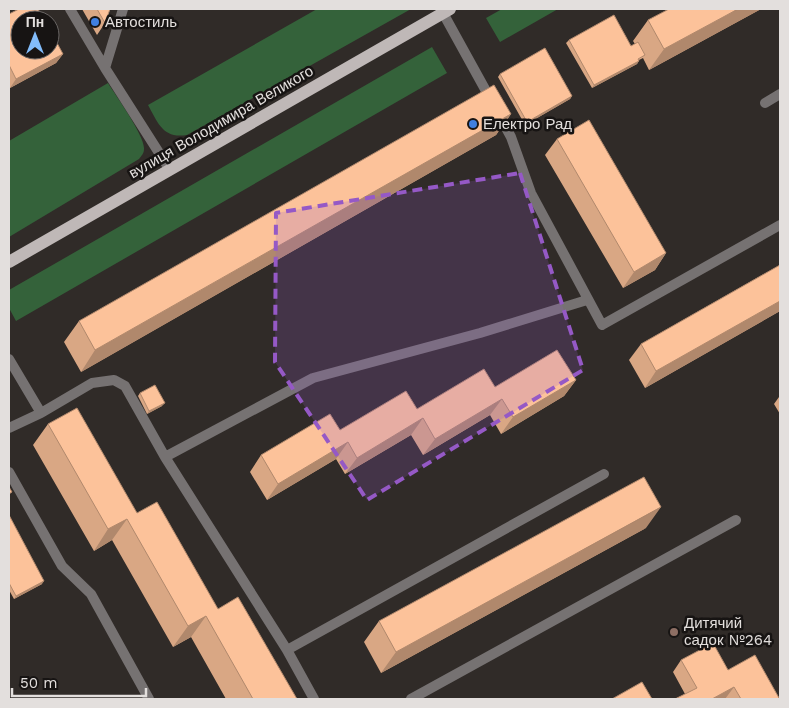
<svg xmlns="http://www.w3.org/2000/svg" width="789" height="708" viewBox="0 0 789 708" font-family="'Work Sans',sans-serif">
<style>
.green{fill:#34623a}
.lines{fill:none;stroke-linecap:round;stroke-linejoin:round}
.lane{stroke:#767272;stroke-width:10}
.primary{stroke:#bfb8b7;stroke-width:12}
.wall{fill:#d9a784}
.shaded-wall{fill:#b0886c}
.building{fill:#fcc29a;stroke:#b0886c}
.marked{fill:#9559c6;fill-opacity:0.2;stroke:#9559c6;stroke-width:4;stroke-dasharray:10 6;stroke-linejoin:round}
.shop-dot{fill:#3f7fe0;stroke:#171413;stroke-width:2}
.education-dot{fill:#8d6e63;stroke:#171413;stroke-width:2}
.labels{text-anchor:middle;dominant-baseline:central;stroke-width:5;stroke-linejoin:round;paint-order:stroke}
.poi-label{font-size:15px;fill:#e3dfdd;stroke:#171413;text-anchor:start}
.street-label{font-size:15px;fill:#e3dfdd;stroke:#171413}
</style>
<rect width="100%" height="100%" fill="#302b28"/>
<path class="green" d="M317,9H411L187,135C163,139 158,123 148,105Z
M502,9H558L500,42L486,18Z
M432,47L447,73L16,321L9,308V290Z
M108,83C116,96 145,136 144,149C144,154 141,156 139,159L9,237V141Z"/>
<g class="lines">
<path class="lane" d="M70,9L105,68L170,170
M443,13L491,100
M105,68L123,9
M765,103L780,94
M498,113L511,137L531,193L602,325L780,225
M9,359L41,413L92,383L114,380L125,386L165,457L287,650L604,474
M9,428L41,413
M165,457L313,378L480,333L587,300
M9,472L62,566L91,594L149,699
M287,650L314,699
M411,699L736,520"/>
<path class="primary" d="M9,262L450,9"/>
</g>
<path class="wall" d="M82,9H110L105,23L97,35Z
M761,9L649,70L643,58L639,60L637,64L592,88L566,43L569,40L631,46L635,44L633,41L648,20Z
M9,14L63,54L56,63L10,88L9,86Z
M500,74L572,96L570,99L525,125L498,77Z
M511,114L496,135L81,372L64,342L79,321Z
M557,139L666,253L655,270L623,288L545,155Z
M780,265V311L645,388L629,360L641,344Z
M576,380L564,396L501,434L490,415L423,455L411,435L345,474L336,459L267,500L250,472L261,455L340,430L417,409L495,387Z
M140,393L162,406L147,414L138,396Z
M780,396V414L774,404L779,397Z
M48,424L137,513L218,609L297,699H226L191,637L173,647L112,540L94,551L33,445Z
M9,515L42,584L14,599L9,590Z
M646,528L381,673L364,642L379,621Z
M681,660L728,670L779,699H675L685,694L673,672Z"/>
<path class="shaded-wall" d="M738,9H761L649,70L664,49Z
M63,54L56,63L10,88L16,79Z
M639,61L637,64L592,88L594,85Z
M572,96L570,99L525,125L527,122Z
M511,114L496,135L81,372L95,350Z
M666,253L655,270L623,288L634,272Z
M780,301V311L645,388L656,371Z
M576,380L564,396L501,434L513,417Z
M502,399L490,415L423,455L435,439Z
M165,403L162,406L147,414L149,411Z
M423,418L411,435L345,474L357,458Z
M348,442L336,459L267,500L278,484Z
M661,507L646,528L381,673L396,652Z
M127,519L112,540L94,551L108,529Z
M44,581L42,584L14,599L16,596Z
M206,616L191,637L173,647L188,626Z
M734,687L725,699H712Z"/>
<path class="building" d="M19,9H38L44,20H20V50H50V30L63,54L16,79L9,65V14Z
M97,9H110L105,23Z
M669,9H738L664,49L648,20Z
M614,15L631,46L638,42L645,55L638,59L639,61L594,85L569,40Z
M545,48L572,96L527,122L500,74Z
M494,85L511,114L95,350L79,321Z
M589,120L666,253L634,272L557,139Z
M780,265V301L656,371L641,344Z
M557,350L576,380L513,417L502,399L435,439L423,418L357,458L348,442L278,484L261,455L330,414L340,430L406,391L417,409L484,369L495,387Z
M155,385L165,403L149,411L140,393Z
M77,408L137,513L157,502L218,609L238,597L297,699H253L206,616L188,626L127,519L108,529L48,424Z
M644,477L661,507L396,652L379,621Z
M9,487L12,492L9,494Z
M9,515L44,581L16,596L9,583Z
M713,643L728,670L755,655L779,698L778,699H741L734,687L712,699H675L697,688L681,660Z
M642,682L652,699H612Z"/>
<path class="marked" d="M520,173L583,370L367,500L275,362L276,213Z"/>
<g class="shop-dot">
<circle cx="95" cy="22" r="5"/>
<circle cx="473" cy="124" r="5"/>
</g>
<circle class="education-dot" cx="674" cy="632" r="5"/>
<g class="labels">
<g class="poi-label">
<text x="105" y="22">Автостиль</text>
<text x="483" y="124">Електро Рад</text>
<text x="684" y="623">Дитячий<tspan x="684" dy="17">садок №264</tspan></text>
</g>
<g class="street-label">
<text transform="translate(221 122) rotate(-30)">вулиця Володимира Великого</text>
</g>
</g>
<rect width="789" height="708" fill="none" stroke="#e3dfdd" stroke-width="20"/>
<g transform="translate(35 35)"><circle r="24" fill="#171413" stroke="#696564"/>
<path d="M0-4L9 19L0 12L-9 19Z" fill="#82bcfa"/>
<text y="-8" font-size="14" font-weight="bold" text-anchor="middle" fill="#e3dfdd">Пн</text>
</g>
<path d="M12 688v8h134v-8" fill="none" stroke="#e3dfdd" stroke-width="2.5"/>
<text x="20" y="688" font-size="15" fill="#e3dfdd" stroke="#171413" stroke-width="4" paint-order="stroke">50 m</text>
</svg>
